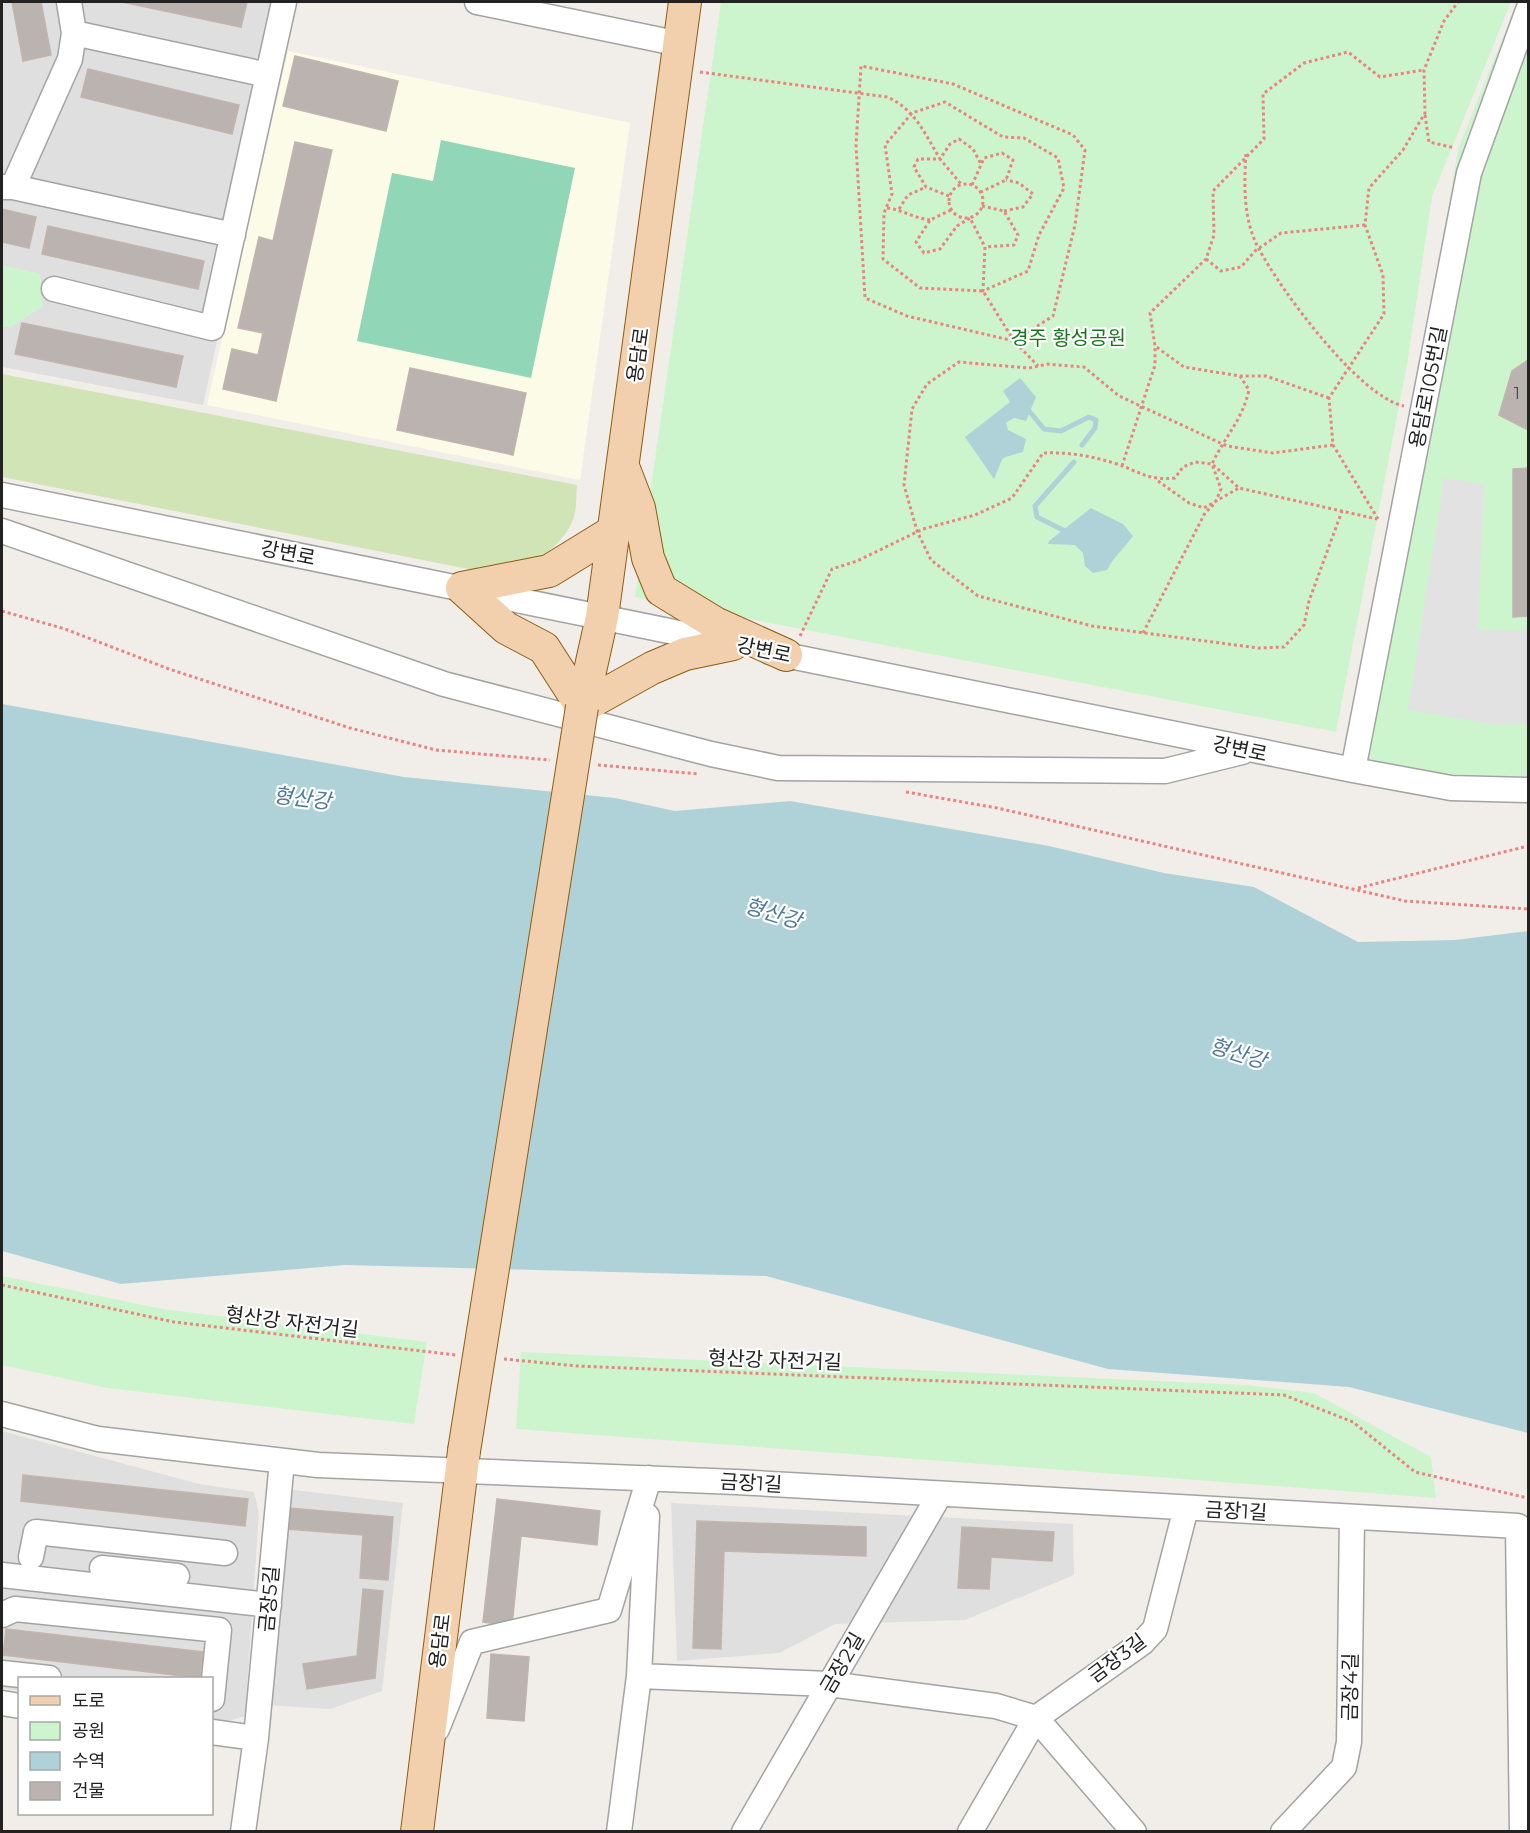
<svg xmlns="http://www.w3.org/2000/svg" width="1530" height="1833" viewBox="0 0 1530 1833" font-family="Montserrat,'Noto Sans KR',sans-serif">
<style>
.residential{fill:#dfdfdf}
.education{fill:#fcfbe7}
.grass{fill:#d0e4b6}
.park{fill:#cdf5cd}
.pitch{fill:#91d6b7}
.parking{fill:#e2e2e2}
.water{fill:#afd2d9}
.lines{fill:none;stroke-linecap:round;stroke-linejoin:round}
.stream{stroke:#afd2d9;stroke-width:5}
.building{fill:#bab3af;stroke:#c1b5ad;stroke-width:1.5}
.minor-casing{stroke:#a3a3a3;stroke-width:27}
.major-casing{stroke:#8e5c11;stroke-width:34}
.path{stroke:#eb8380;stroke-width:3;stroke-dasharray:3 3;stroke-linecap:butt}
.minor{stroke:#fff;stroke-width:24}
.major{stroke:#f2d0ad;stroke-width:32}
.major-bridge-casing{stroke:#8e5c11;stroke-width:34;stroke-linecap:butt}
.major-bridge{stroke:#f2d0ad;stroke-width:32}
.labels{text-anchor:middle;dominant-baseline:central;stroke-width:4.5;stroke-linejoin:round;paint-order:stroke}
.number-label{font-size:16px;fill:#484645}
.park-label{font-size:20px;fill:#19761a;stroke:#fff}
.street-label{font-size:20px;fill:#222;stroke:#fff}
.water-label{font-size:21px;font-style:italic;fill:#507999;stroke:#fff}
</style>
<rect width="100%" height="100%" fill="#f1eee9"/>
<path class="residential" d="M2,2H291L203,405L2,367Z
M2,1431L199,1484L254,1492L259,1513L245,1716L229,1721L212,1719V1678H20L19,1691L2,1688Z
M286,1489L403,1503L382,1691L330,1709L265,1705Z
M671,1503L1073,1524L1074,1575L965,1620L835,1624L779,1653L677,1661Z"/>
<path class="education" d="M288,51L630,123L580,480L207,405Z"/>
<path class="grass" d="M2,374L577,485C576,496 577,512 572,522C558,553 528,564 499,575L2,477Z"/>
<path class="park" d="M721,2H1511L1432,197L1407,365L1336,732L635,597Z
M1517,2H1528V777L1353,770L1458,149Z
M2,265L40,274L43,306L11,327H2Z
M2,1276L163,1309L427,1342L414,1424L107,1388L2,1365Z
M521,1352L1246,1385L1314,1393L1431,1457L1436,1498L516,1429Z"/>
<path class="pitch" d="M441,140L575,168L531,378L357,341L392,173L433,181Z"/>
<path class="parking" d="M1444,478L1484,484L1478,629L1528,631V724L1499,725L1408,710Z"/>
<path class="water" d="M1020,378L1036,397L1026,421L1014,418L1006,423L1008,430L1026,439L1023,452C996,460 1006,453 994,479L965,437L1010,402L1003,391Z
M1091,508L1123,524L1133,536C1124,549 1114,556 1107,570L1093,573L1085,566L1083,553L1075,545L1048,544L1049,541Z
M2,704L404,777L615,798L675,811L790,801L1049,846L1164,873L1254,887L1358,942L1455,940L1528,931V1433L1349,1387L1108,1369L766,1276L345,1265L121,1284L2,1251Z"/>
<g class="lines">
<path class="stream" d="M1030,412L1044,429L1061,431L1089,417L1096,420L1095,428L1082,445
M1063,530L1037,517L1035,506L1074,462"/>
</g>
<path class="building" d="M12,2H41L51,55L23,61Z
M122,2H247L241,27Z
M295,56L398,81L386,131L283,106Z
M88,69L239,105L232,134L81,97Z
M295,142L332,150L276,401L223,389L232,349L258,355L263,333L238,328L259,237L273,241Z
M2,209L36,217L29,248L2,242Z
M48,226L204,261L198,289L42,254Z
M22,323L183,356L176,387L15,354Z
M1528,360V430L1499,415L1512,371Z
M410,368L526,393L513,455L397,430Z
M1528,468V616L1513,617V469Z
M23,1475L248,1499L245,1526L21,1501Z
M497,1499L600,1511L597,1545L521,1536L512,1626L483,1622Z
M288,1508L393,1517L388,1580L360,1578L363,1535L287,1529Z
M697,1521L866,1527V1556L724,1551L721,1649L693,1648Z
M962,1527L1054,1532L1052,1561L991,1557L989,1589L958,1588Z
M363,1589L383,1591L375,1678L307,1689L303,1664L357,1656Z
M6,1629L203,1652L200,1678L3,1655Z
M491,1654L529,1657L524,1721L487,1718Z"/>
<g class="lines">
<defs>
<path id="minor" d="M477,2L680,44
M74,33L268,75
M2,187H13L233,235
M13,187L70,59L74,33L69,2
M54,289L212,328L284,2
M2,495L728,643
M2,531L444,684L711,754L778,768L1165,771L1242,752
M770,652L1353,770L1451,788L1528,790
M1353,770L1469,173L1528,10
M2,1414L98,1439L318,1465L736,1482L1518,1526L1522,1832
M31,1557L36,1532L225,1553
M102,1568L177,1576
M2,1575L269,1605
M2,1615L15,1609L219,1630L212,1699
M2,1673L49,1678
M639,1676L829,1684L996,1706L1036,1718L1134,1832
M2,1703L20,1706
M437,1729L472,1642L609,1610L649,1478
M212,1732L256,1738
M243,1832L256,1738L282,1461
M619,1832L639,1676L647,1516
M744,1832L940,1494
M970,1832L1036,1718L1142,1643L1155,1629L1186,1508
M1283,1832L1344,1767L1349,1742L1352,1517"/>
<path id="major" d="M624,469L639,508L648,558L661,590L715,623L786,655
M462,588L506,628L544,648L582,707
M462,588L549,571L614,531
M582,707L602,617L685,2
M582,707L652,668L685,654L733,644
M417,1832L464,1451"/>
</defs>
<use href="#minor" class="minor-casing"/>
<use href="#major" class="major-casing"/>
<path class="path" d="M700,72L887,97C915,109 925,134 940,159L950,144L959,139L973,149L981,164
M1425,115L1429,142L1455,148
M1246,154C1244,186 1243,220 1259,249C1280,289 1359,397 1404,406
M949 201a17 17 0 1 1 34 0a17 17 0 1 1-34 0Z
M972,185L984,158L1002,153L1013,160L1006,180L981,192
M949,196L926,187L914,167L918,159H940L961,184
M982,206L1004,211L1018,235L1014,245L985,247
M887,208C903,210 914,218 930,220
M899,209L908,195L926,187
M951,210L930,220L916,242L924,253L940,249L957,226L970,218L985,247L983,291L1028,271L1039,235L1064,188L1058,158L1024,138L1003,137L945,102L912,113L885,145L892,194L884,213L883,259L920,288L983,291L1014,341L1053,316L1075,225L1085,150L1073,135L953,84L861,66L856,145L865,298L907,316L1014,341L1038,366
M1004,211L1023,207L1033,194L1019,183L1006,180
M1206,259L1221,271L1241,267L1255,251L1281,233L1365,225
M1329,398L1266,376H1240L1184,367L1155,346L1150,313L1206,259L1214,235L1213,191L1264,139L1263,94L1304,63L1348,52L1380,77L1424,70
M1333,445L1273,453L1227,446L1119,396L1084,367L1048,364L1029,368L959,362L927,384L912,409L904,485L917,531L931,560L978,596L1092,626L1258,648L1284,647L1304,625L1309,601L1342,511
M1122,466L1155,365V346
M1158,481L1189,503L1204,508L1239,488
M1378,519L1333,445L1329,398L1384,314L1383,275L1365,225L1369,188L1403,150L1425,113L1424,70L1444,21L1458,2
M2,611L65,629L169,669L350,728L436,750L550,760
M1143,633L1205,513L1215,503L1221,489L1212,464C1225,436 1242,421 1249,390L1240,376
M800,636L832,569L857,561L923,529L975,515L1012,498L1043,453C1069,452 1092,456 1117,464C1140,472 1149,481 1175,478L1183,467L1195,462L1212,464L1239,488L1377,519
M598,765L699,774
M906,792L997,808L1405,901L1528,909
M1358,888L1528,846
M2,1285L174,1322L456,1355
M504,1359L577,1366L1284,1395L1353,1422L1415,1472L1528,1498"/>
<use href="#minor" class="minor"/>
<use href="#major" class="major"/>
<defs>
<path id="major-bridge" d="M464,1451L582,707"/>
</defs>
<use href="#major-bridge" class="major-bridge-casing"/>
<use href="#major-bridge" class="major-bridge"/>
</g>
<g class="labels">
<g class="number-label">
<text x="1517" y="393">1</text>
</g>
<g class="park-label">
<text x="1068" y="338">경주 황성공원</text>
</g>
<g class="street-label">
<text transform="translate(638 355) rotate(-82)">용담로</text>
<text transform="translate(1428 387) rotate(-79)">용담로105번길</text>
<text transform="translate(288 553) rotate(11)">강변로</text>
<text transform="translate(764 650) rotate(12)">강변로</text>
<text transform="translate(1240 749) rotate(12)">강변로</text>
<text transform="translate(292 1322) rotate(7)">형산강 자전거길</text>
<text transform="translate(775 1360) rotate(2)">형산강 자전거길</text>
<text transform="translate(751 1483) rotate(3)">금장1길</text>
<text transform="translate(1236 1511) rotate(3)">금장1길</text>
<text transform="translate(269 1599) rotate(-85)">금장5길</text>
<text transform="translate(440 1641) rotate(-83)">용담로</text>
<text transform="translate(1117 1658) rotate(-37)">금장3길</text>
<text transform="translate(842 1663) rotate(-60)">금장2길</text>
<text transform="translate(1350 1687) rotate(-89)">금장4길</text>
</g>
<g class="water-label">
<text transform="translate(302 798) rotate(7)">형산강</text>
<text transform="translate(773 913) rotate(17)">형산강</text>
<text transform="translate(1238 1053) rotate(17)">형산강</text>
</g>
</g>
<rect width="1530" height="1833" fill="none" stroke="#222222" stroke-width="6"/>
<rect x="18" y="1677" width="195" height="138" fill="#ffffff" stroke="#a7a7a7" stroke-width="1.5"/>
<rect x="30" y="1696" width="30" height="9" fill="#f2d0ad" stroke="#a7a7a7" stroke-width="1.5"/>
<text x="72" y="1707" font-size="18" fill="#222222">도로</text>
<rect x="30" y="1722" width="30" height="18" fill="#cdf5cd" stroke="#a7a7a7" stroke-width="1.5"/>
<text x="72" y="1737" font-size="18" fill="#222222">공원</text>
<rect x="30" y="1752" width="30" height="18" fill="#afd2d9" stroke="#a7a7a7" stroke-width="1.5"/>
<text x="72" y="1767" font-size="18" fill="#222222">수역</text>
<rect x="30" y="1782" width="30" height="18" fill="#bab3af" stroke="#a7a7a7" stroke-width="1.5"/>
<text x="72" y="1797" font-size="18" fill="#222222">건물</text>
</svg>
